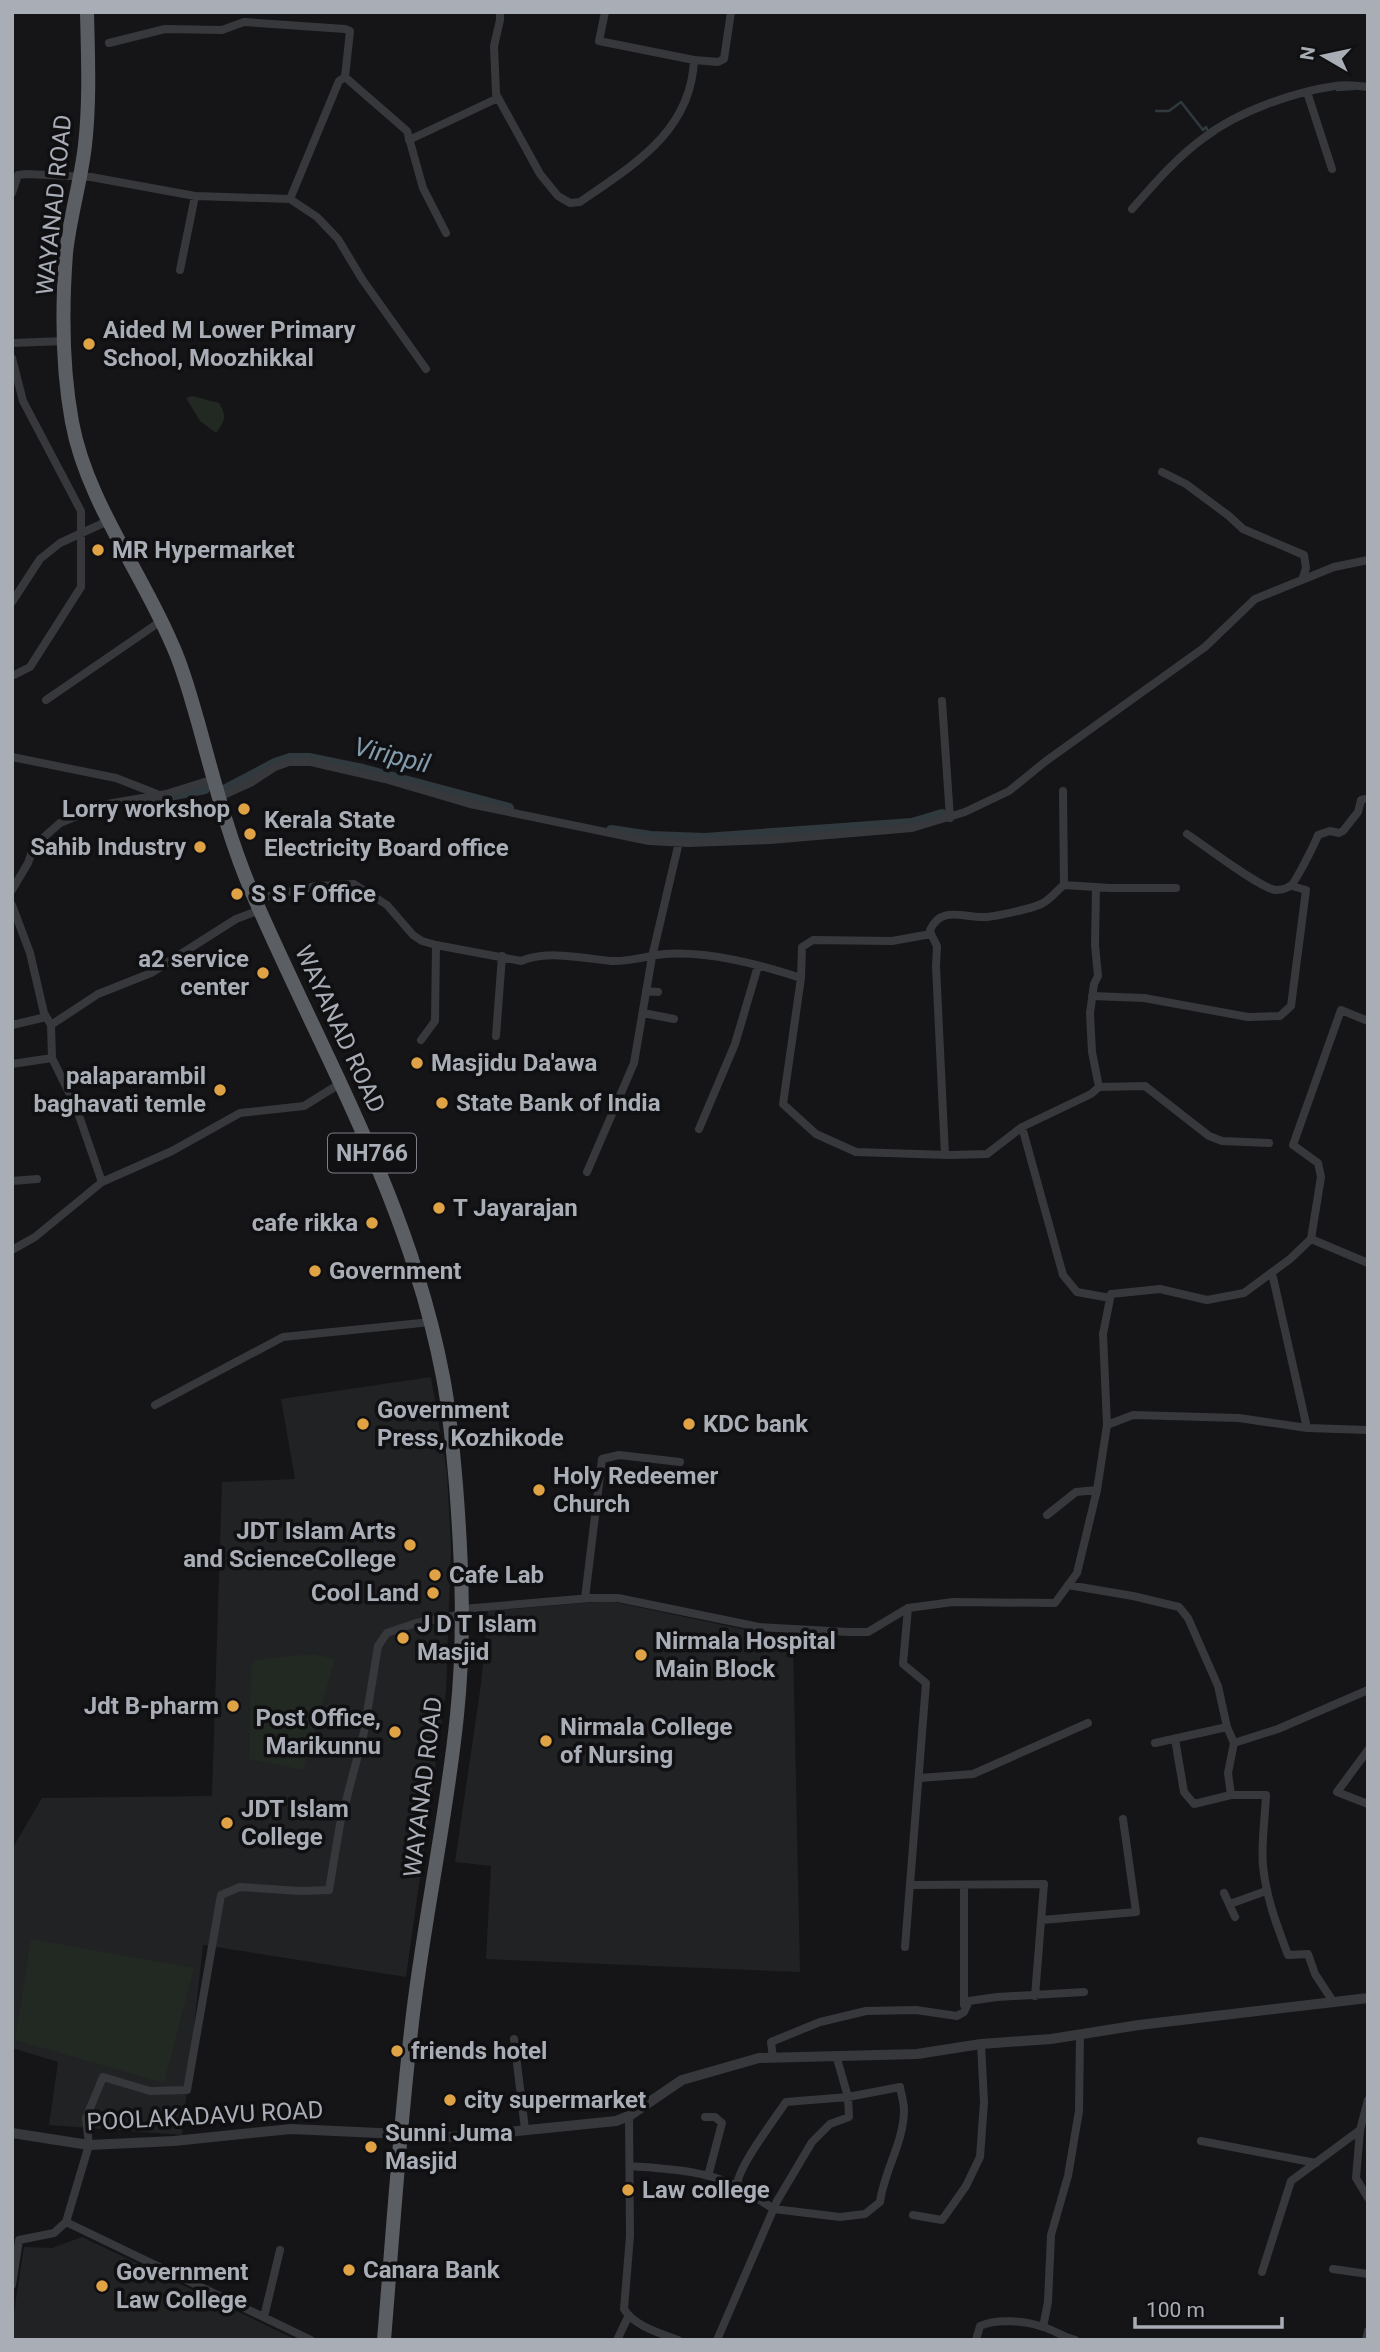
<svg xmlns="http://www.w3.org/2000/svg" width="1380" height="2352" viewBox="0 0 1380 2352" font-family="Roboto,sans-serif">
<style>
.built{fill:#212224}
.green{fill:#222922}
.lines{fill:none;stroke-linecap:round;stroke-linejoin:round}
.stream{stroke:#30393e;stroke-width:2.5}
.canal{stroke:#30393e;stroke-width:10}
.minor{stroke:#37383b;stroke-width:8}
.tertiary{stroke:#37383b;stroke-width:10}
.trunk{stroke:#5b5e63;stroke-width:14}
.poi-dot{fill:#dfa245;stroke:#101012;stroke-width:2.5}
.labels{text-anchor:middle;dominant-baseline:central;stroke-width:7;stroke-linejoin:round;paint-order:stroke}
.shield{fill:#101012;stroke:#7b7e85;stroke-width:2}
.shield-label{font-size:23px;font-weight:bold;fill:#a9adb6}
.street-label{font-size:24px;fill:#a9adb6;stroke:#101012}
.poi-label{font-size:24px;font-weight:bold;fill:#a9adb6;stroke:#101012;text-anchor:start}
.water-label{font-size:26px;font-style:italic;fill:#839cad;stroke:#101012}
</style>
<rect width="100%" height="100%" fill="#151517"/>
<path class="built" d="M431,1377L447,1472L451,1548L446,1691L406,1977L203,1945L182,2135L49,2125L58,2062L12,2048V1849L42,1798L212,1796L222,1482L295,1479L281,1399Z
M609,1601L793,1640L800,1972L486,1959L491,1866L455,1862L481,1684L488,1611Z
M82,2237L297,2340H12V2325L24,2247L52,2248Z"/>
<path class="green" d="M192,396L219,403C227,416 225,421 216,433L200,421L186,398Z
M312,1654L335,1659L303,1770L249,1759L251,1666L254,1660Z
M31,1939L194,1968L164,2083L15,2040Z"/>
<g class="lines">
<path class="stream" d="M1337,90L1354,89
M1156,111H1169L1181,102L1203,130L1206,127L1209,133"/>
<path class="canal" d="M222,791L275,763L290,758H309L363,769L509,808
M149,800L205,789
M611,830L651,836L705,838L912,823L942,814"/>
<path class="minor" d="M500,12V20L494,46L496,94L540,174L558,196L570,203L580,202C633,165 691,132 694,60L599,41L605,12
M109,43L165,29L222,30L244,22L345,29L350,31L345,77
M694,60L718,62L724,59L731,12
M1307,92L1332,169
M409,140L498,98
M12,193L18,175L26,174L91,177L195,196L290,199L317,217L338,239L362,279L426,369
M290,199L339,81L345,77L407,131L423,188L446,233
M1132,209C1155,183 1177,157 1205,137C1239,111 1294,92 1335,86C1346,84 1357,86 1368,87
M180,270L195,196
M12,343L65,341
M12,358L23,401L81,511V587L30,667L12,676
M1162,472L1186,484L1229,516L1243,529L1304,555L1306,568L1302,580
M12,602L40,559L60,543L110,520
M46,700L161,621
M942,701L950,818
M12,757L116,778L157,794
M1063,791L1064,885
M219,797L252,782L275,767L289,762H311L385,779L470,804L649,841L688,843L770,840L912,828L965,812L1009,791L1046,761L1205,647L1255,599L1334,567L1368,560
M1187,834C1205,846 1257,886 1275,890C1279,890 1286,889 1290,886C1295,884 1316,841 1318,835L1330,831L1339,833L1343,831L1358,812L1361,800L1364,799
M1096,887L1095,945L1098,976L1094,984L1090,1013L1092,1052L1099,1087
M12,890L28,863L34,846L60,823L107,804L166,794L214,779
M255,899L317,886L354,884L387,905L413,935L422,941L436,945L521,961C549,950 582,958 611,961C628,962 647,956 664,954C709,951 758,964 801,978L802,947L813,940L892,941L931,934L937,946L936,966L945,1155
M12,905L30,953L44,1013L51,1025
M931,934L930,930C941,905 964,918 984,917C994,917 1035,908 1043,903C1051,899 1057,890 1064,885L1110,888H1176
M801,978L783,1104L816,1134L856,1152L949,1155L987,1154L1022,1127L1091,1094L1099,1087L1145,1086L1209,1136L1222,1141L1269,1143
M646,991L658,992
M1092,996L1144,998L1248,1017L1280,1016L1291,1006L1306,890L1292,886
M643,1013L674,1019
M12,1025L46,1017
M51,1025L98,994L151,973L236,919L260,910
M51,1025L52,1058L76,1107L102,1182
M496,1036L502,956
M421,1040L435,1021L436,945
M12,1064L52,1058
M1022,1127L1063,1275L1077,1292L1110,1298
M699,1129L735,1044L758,966
M587,1172L634,1063L652,957L679,842
M12,1181L37,1179
M1311,1239L1368,1263
M12,1250L35,1237L102,1182L172,1151L240,1113L304,1106L341,1083
M1272,1273L1307,1428
M155,1405L283,1337L431,1322
M1107,1425L1133,1415L1239,1418L1307,1428L1368,1430
M1047,1515L1076,1492L1097,1490
M1068,1585L1133,1596L1179,1607L1188,1618L1218,1686L1227,1727L1234,1743L1278,1729L1368,1690
M585,1598L602,1459L619,1455L680,1462
M462,1609L591,1598H618L759,1627L849,1632H868L908,1608L953,1602L1055,1603L1077,1573L1097,1490L1107,1425L1103,1334L1111,1294L1160,1289L1207,1300L1244,1293L1290,1259L1311,1239L1321,1177L1318,1163L1293,1145L1341,1010L1368,1021
M1175,1739L1184,1792L1194,1804L1231,1795H1266C1265,1819 1261,1843 1263,1866C1266,1897 1277,1926 1288,1955L1308,1954L1315,1974L1334,2003
M1155,1743L1227,1727
M1368,1750L1337,1792L1368,1804
M920,1778L973,1774L1088,1723
M1231,1795L1228,1773L1234,1743
M910,1885L1044,1884L1035,1996
M964,1885V2005
M1224,1893L1235,1917
M1230,1904L1266,1891
M1042,1920L1136,1912L1123,1819
M905,1947L926,1683L903,1664L908,1608
M514,2039L525,2129
M773,2058L771,2042L820,2022L866,2011L916,2010L957,2016L964,2012L969,2001L997,1997L1084,1992
M900,2087C901,2094 904,2102 904,2110C904,2142 884,2171 880,2202L865,2214L840,2217L774,2209L737,2186C737,2168 774,2120 786,2102L848,2097Z
M1368,2100L1360,2130L1356,2178L1368,2198
M629,2116L630,2236L624,2309C634,2326 660,2333 678,2340
M705,2117H715L722,2123L708,2176
M1201,2141L1316,2163
M630,2166C667,2169 704,2170 737,2186
M913,2215L942,2220L966,2186L980,2157L984,2102L981,2044
M66,2222L89,2145L86,2118L103,2077L150,2091L187,2090L221,1895L240,1887L301,1891L329,1890L340,1824L364,1732L378,1646L387,1633L416,1623L462,1614
M1333,2269L1368,2274
M1262,2272L1291,2181L1360,2130
M12,2285L19,2240L54,2233L66,2222L311,2340
M264,2317L280,2250
M1043,2327L1048,2302L1051,2235L1068,2176L1079,2111L1080,2034
M617,2340L628,2317
M717,2340L777,2201L812,2142L830,2124L849,2117L848,2097L836,2055
M976,2340L980,2326C997,2318 1026,2321 1043,2327C1054,2330 1063,2337 1075,2340
M1366,2340L1368,2331"/>
<path class="tertiary" d="M12,2133L89,2145L174,2141L291,2129L401,2134
M401,2139L468,2136L616,2121L629,2116L682,2080L759,2058L917,2054L981,2044L1051,2039L1139,2025L1368,1998"/>
<path class="trunk" d="M87,12C88,57 90,101 85,145C81,181 70,216 66,253C62,307 62,368 72,422C86,499 140,570 171,642C183,667 190,695 198,722C214,780 229,840 253,895C323,1056 410,1202 443,1377C450,1413 453,1449 456,1485C462,1562 465,1638 457,1715C447,1815 425,1914 413,2014C400,2122 393,2231 384,2340"/>
</g>
<g class="poi-dot">
<circle cx="89" cy="344" r="7"/>
<circle cx="98" cy="550" r="7"/>
<circle cx="244" cy="809" r="7"/>
<circle cx="250" cy="834" r="7"/>
<circle cx="200" cy="847" r="7"/>
<circle cx="237" cy="894" r="7"/>
<circle cx="263" cy="973" r="7"/>
<circle cx="417" cy="1063" r="7"/>
<circle cx="220" cy="1090" r="7"/>
<circle cx="442" cy="1103" r="7"/>
<circle cx="439" cy="1208" r="7"/>
<circle cx="372" cy="1223" r="7"/>
<circle cx="315" cy="1271" r="7"/>
<circle cx="363" cy="1424" r="7"/>
<circle cx="689" cy="1424" r="7"/>
<circle cx="539" cy="1490" r="7"/>
<circle cx="410" cy="1545" r="7"/>
<circle cx="435" cy="1575" r="7"/>
<circle cx="433" cy="1593" r="7"/>
<circle cx="403" cy="1638" r="7"/>
<circle cx="641" cy="1655" r="7"/>
<circle cx="233" cy="1706" r="7"/>
<circle cx="395" cy="1732" r="7"/>
<circle cx="546" cy="1741" r="7"/>
<circle cx="227" cy="1823" r="7"/>
<circle cx="397" cy="2051" r="7"/>
<circle cx="450" cy="2100" r="7"/>
<circle cx="371" cy="2147" r="7"/>
<circle cx="628" cy="2190" r="7"/>
<circle cx="349" cy="2270" r="7"/>
<circle cx="102" cy="2286" r="7"/>
</g>
<g class="labels">
<rect class="shield" x="328" y="1133.5" width="88" height="39" rx="5"/>
<g class="shield-label">
<text x="372" y="1153">NH766</text>
</g>
<g class="street-label">
<text transform="translate(54 205) rotate(-84)">WAYANAD ROAD</text>
<text transform="translate(340 1029) rotate(65)">WAYANAD ROAD</text>
<text transform="translate(423 1787) rotate(-83)">WAYANAD ROAD</text>
<text transform="translate(205 2116) rotate(-3)">POOLAKADAVU ROAD</text>
</g>
<g class="poi-label">
<text x="103" y="330">Aided M Lower Primary<tspan x="103" dy="28">School, Moozhikkal</tspan></text>
<text x="112" y="550">MR Hypermarket</text>
<text x="230" y="809" text-anchor="end">Lorry workshop</text>
<text x="264" y="820">Kerala State<tspan x="264" dy="28">Electricity Board office</tspan></text>
<text x="186" y="847" text-anchor="end">Sahib Industry</text>
<text x="251" y="894">S S F Office</text>
<text x="249" y="959" text-anchor="end">a2 service<tspan x="249" dy="28">center</tspan></text>
<text x="431" y="1063">Masjidu Da'awa</text>
<text x="206" y="1076" text-anchor="end">palaparambil<tspan x="206" dy="28">baghavati temle</tspan></text>
<text x="456" y="1103">State Bank of India</text>
<text x="453" y="1208">T Jayarajan</text>
<text x="358" y="1223" text-anchor="end">cafe rikka</text>
<text x="329" y="1271">Government</text>
<text x="377" y="1410">Government<tspan x="377" dy="28">Press, Kozhikode</tspan></text>
<text x="703" y="1424">KDC bank</text>
<text x="553" y="1476">Holy Redeemer<tspan x="553" dy="28">Church</tspan></text>
<text x="396" y="1531" text-anchor="end">JDT Islam Arts<tspan x="396" dy="28">and ScienceCollege</tspan></text>
<text x="449" y="1575">Cafe Lab</text>
<text x="419" y="1593" text-anchor="end">Cool Land</text>
<text x="417" y="1624">J D T Islam<tspan x="417" dy="28">Masjid</tspan></text>
<text x="655" y="1641">Nirmala Hospital<tspan x="655" dy="28">Main Block</tspan></text>
<text x="219" y="1706" text-anchor="end">Jdt B-pharm</text>
<text x="381" y="1718" text-anchor="end">Post Office,<tspan x="381" dy="28">Marikunnu</tspan></text>
<text x="560" y="1727">Nirmala College<tspan x="560" dy="28">of Nursing</tspan></text>
<text x="241" y="1809">JDT Islam<tspan x="241" dy="28">College</tspan></text>
<text x="411" y="2051">friends hotel</text>
<text x="464" y="2100">city supermarket</text>
<text x="385" y="2133">Sunni Juma<tspan x="385" dy="28">Masjid</tspan></text>
<text x="642" y="2190">Law college</text>
<text x="363" y="2270">Canara Bank</text>
<text x="116" y="2272">Government<tspan x="116" dy="28">Law College</tspan></text>
</g>
<g class="water-label">
<text transform="translate(392 755) rotate(14)">Virippil</text>
</g>
</g>
<rect width="1380" height="2352" fill="none" stroke="#a9adb6" stroke-width="28"/>
<g transform="translate(1324 56) rotate(279)" stroke="#101012" stroke-width="5" paint-order="stroke">
<path d="M0-5L12 26L0 18L-12 26Z" fill="#a9adb6"/>
<text y="-10" font-size="19" font-weight="bold" text-anchor="middle" fill="#a9adb6">N</text>
</g>
<path d="M1135 2317v10h147v-10" fill="none" stroke="#a9adb6" stroke-width="3.5"/>
<text x="1146" y="2317" font-size="21" fill="#a9adb6" stroke="#101012" stroke-width="5" paint-order="stroke">100 m</text>
</svg>
